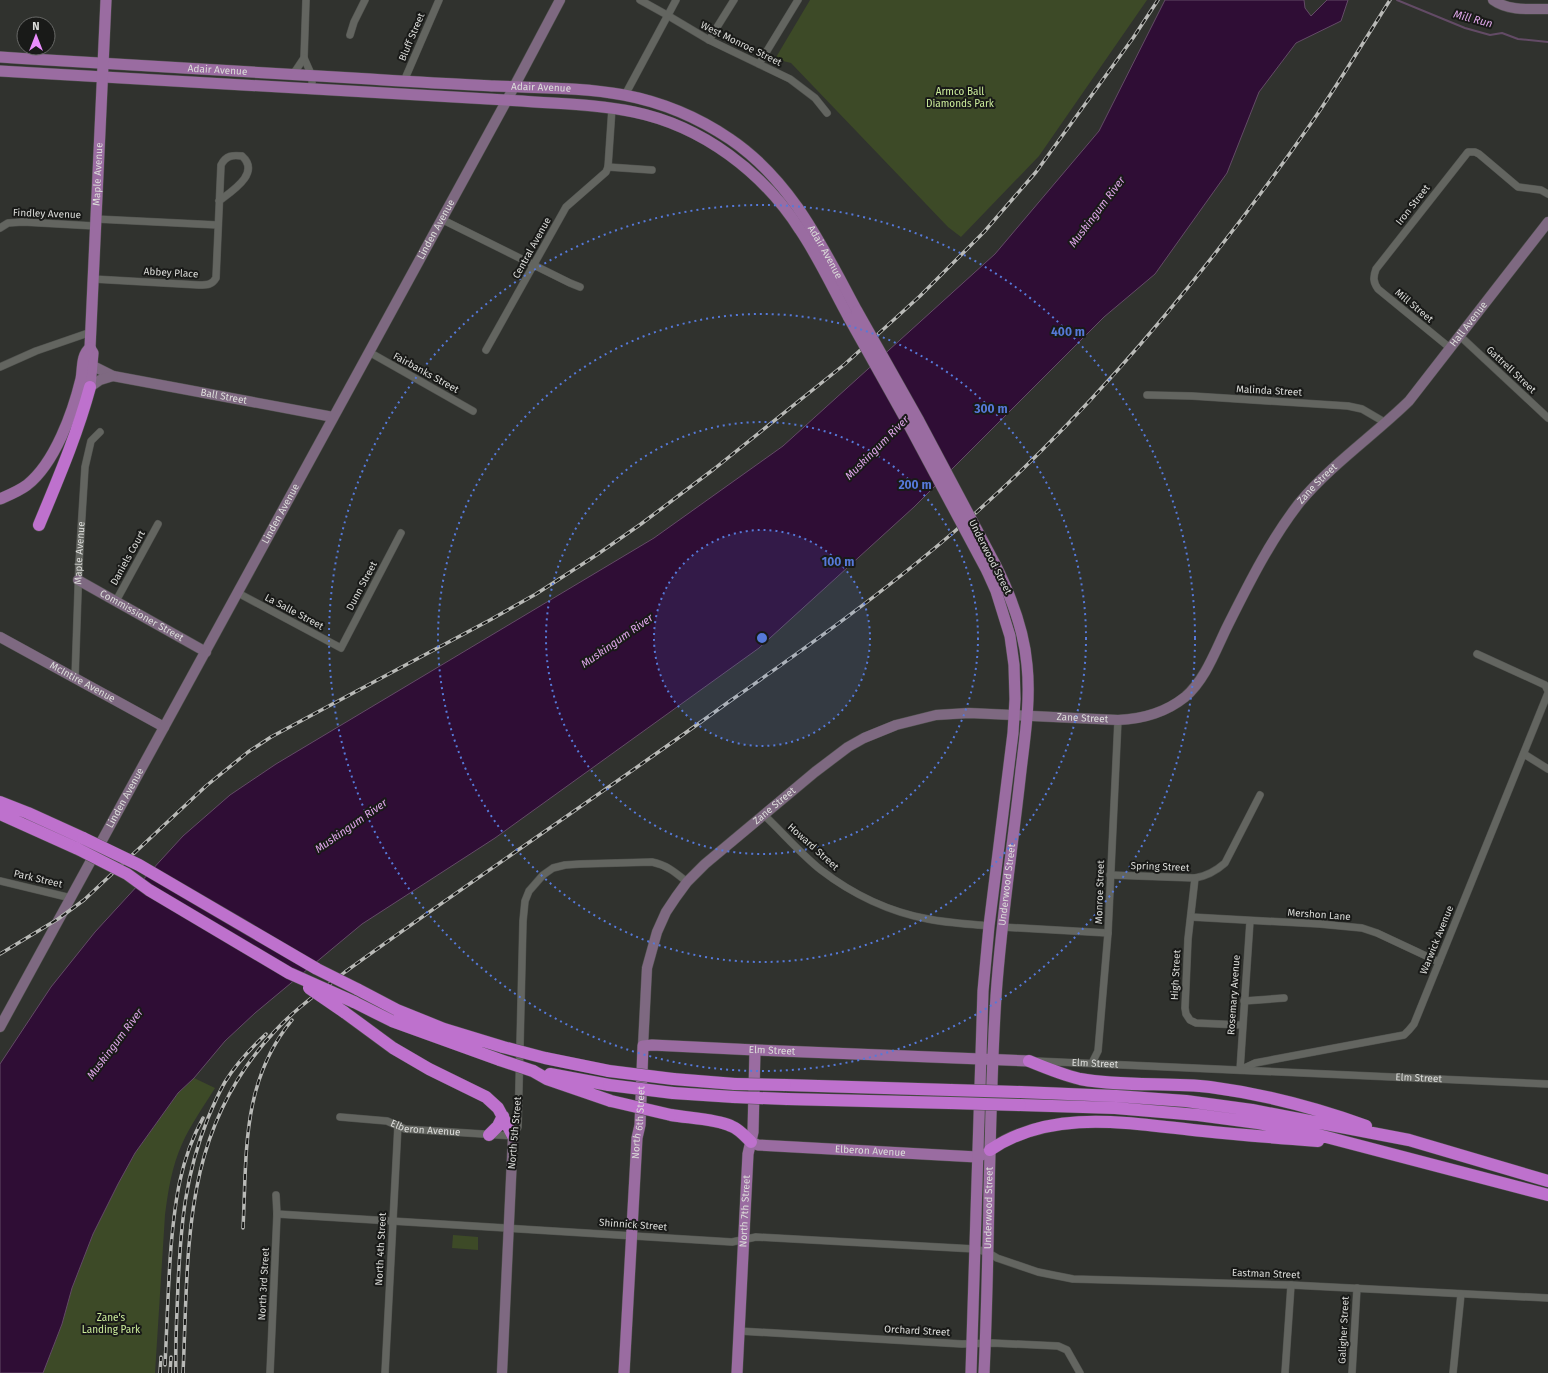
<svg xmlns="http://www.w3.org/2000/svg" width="1548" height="1373" viewBox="0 0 1548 1373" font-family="'Fira Sans',sans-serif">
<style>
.green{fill:#3d4a27}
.water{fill:#2f0d35;stroke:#634b66}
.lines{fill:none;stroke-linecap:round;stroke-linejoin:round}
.stream{stroke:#634b66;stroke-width:2}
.street-casing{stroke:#4f514d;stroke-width:8}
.secondary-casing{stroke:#4f514d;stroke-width:11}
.primary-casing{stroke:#4f514d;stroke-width:12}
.highway-casing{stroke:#4f514d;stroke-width:13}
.street{stroke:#636560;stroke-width:7}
.secondary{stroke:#7e6981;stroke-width:10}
.primary{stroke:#9a6ca1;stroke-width:11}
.highway{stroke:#be71cd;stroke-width:12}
.rail-casing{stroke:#b9bab7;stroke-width:3.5}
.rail{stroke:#191a18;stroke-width:2;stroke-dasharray:6;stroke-linecap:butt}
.primary-bridge-casing{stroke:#4f514d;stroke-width:12;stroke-linecap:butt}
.highway-bridge-casing{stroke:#4f514d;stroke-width:13;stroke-linecap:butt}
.primary-bridge{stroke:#9a6ca1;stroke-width:11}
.highway-bridge{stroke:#be71cd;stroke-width:12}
.ring{fill:none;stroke:#5679d9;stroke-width:2;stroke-dasharray:2 4}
.labels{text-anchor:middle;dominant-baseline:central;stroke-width:4;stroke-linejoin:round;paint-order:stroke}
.street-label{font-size:10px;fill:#dcddda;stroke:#191a18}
.park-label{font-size:10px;fill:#cdee9c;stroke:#191a18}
.water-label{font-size:11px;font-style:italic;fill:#e0a7eb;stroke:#191a18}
.centre{fill:#5679d9;stroke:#191a18;stroke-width:2}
.ring-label{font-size:12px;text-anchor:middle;font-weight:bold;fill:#5679d9;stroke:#191a18;stroke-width:4;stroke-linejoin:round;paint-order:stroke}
</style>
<rect width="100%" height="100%" fill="#30322e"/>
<path class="green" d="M810,0H1147L1039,156L961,237L948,227L791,63L775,59Z
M194,1078L215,1088C204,1106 191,1124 182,1144C172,1166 168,1191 165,1215L155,1373H43L62,1324L72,1288L93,1234L118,1184L135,1153L178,1093Z
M453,1235L478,1237V1250L452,1248Z"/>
<path class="water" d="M1165,0H1304L1305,8L1311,16L1327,0H1348L1341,21L1296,43L1259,92L1227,173L1155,274L1104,317L914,507L759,648L495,838L362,924L255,1013L225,1041L194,1078L178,1093L135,1153L118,1184L93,1234L72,1288L62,1324L43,1373H0V1064L51,987L95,932L183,836L230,795L276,764L654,538L783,446L995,254L1099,131Z"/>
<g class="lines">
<path class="stream" d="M1397,0L1465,28L1490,35L1502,33L1518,39L1548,42"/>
<defs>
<g id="street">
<path d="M306,0L304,58L312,76V90"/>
<path d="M640,0L667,15L709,40L790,79L815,98L827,113"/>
<path d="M350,35L354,22L365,0"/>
<path d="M709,40L734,0"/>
<path d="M759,64L798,0"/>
<path d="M291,75L296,70L304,58"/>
<path d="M404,81L439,0"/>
<path d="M625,95L676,0"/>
<path d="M608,167L652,170"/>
<path d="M96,219L218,225"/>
<path d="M441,219L570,283L580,287"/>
<path d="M0,228L8,223L23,222L95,226"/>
<path d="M93,279L199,285C207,285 212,285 216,278L221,165C226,155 233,155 242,156C261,173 232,191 219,201"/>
<path d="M1460,336L1548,418"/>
<path d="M1450,348L1378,289C1373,282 1373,277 1376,269L1468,152H1475L1479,154L1518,187L1541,190L1548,194"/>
<path d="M486,350L566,207L606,172L608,167L612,108"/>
<path d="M369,352L473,411"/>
<path d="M0,367L36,351L91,332"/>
<path d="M1147,395L1192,396L1348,406L1362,409L1386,423"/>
<path d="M238,593L341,648L401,533"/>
<path d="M116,601L158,524"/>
<path d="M1477,654L1545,685L1548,691"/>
<path id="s1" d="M75,678L79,563L85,467L91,441L100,432"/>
<path d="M1524,754L1548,769"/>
<path d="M764,815C783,833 801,854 821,870C852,894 890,912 928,919C948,923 969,924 989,926"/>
<path d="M1110,875L1195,878C1207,876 1216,871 1225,863L1260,795"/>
<path d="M1195,878L1188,939L1185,1008L1186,1014L1190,1020L1196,1023L1242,1025"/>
<path d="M0,881L71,898"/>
<path d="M1191,917L1320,924L1362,928L1377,933L1439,962"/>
<path d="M1250,921L1240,1070L1255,1063L1404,1035L1409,1030L1414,1024L1548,693"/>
<path d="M1002,927L1108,933"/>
<path d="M1244,1001L1284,998"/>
<path id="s2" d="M1035,1061L1548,1084"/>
<path d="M1092,1063L1098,1051L1108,933L1118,720"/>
<path id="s3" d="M340,1117L387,1121L405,1129L513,1136L518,1127L523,921L525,901L529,891L543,875L553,868L565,865L580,864L652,862C667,865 676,873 687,882"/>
<path d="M277,1214L732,1242L756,1237L975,1249L987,1252L997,1258L1038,1272L1073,1279L1291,1285L1548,1298"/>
<path d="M739,1331L962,1344L992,1343L1058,1346L1067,1350L1080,1373"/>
<path d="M270,1373L277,1214L276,1195"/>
<path d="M385,1373L398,1125"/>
<path d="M1285,1373L1291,1285"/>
<path d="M1352,1373L1357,1288"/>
<path d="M1453,1373L1461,1294"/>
</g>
<g id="secondary">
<path d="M1493,0C1508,11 1530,9 1548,9"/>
<path id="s4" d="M93,366L113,376L333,417"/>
<path d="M90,387L100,380L113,376"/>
<path id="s5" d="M78,580L206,652"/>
<path id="s6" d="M0,637L164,727"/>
<path id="s7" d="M0,1027L507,100L560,0"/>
<path id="s8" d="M643,1046L647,968L657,932L666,912L676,897L687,882L705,864L815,772L848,747L864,738L896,725L936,715L969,713L1118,720C1143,719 1165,713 1185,697C1206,679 1216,649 1228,625C1249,583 1271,539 1300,502C1332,464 1373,436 1409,401L1548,222"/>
<path d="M502,1373L513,1136"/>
</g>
<g id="primary">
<path id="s9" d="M0,57C123,65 246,72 370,79C411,82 453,84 494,86C537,88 582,87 624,95C661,102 699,118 730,139C792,181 822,246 857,311"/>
<path d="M0,71L522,101C559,104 597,104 634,112C702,126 763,172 800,230C819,258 833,289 849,318"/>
<path id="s10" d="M90,348L106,0"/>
<path d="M90,348L93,353L90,387"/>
<path d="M0,499C9,495 19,491 27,485C55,463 73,412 81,379C83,369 81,355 90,348"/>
<path id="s11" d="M751,1142L758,1145L977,1157L984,1154"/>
<path id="s12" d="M624,1373L637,1138L640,1125L643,1046L652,1045L755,1050L1029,1061"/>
<path id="s13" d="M737,1373L748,1154L753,1132L755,1050"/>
<path d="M971,1373L983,991L989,926L1013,733L1015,699L1014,665L1010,636L996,591L987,571"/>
<path id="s14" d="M984,1373C990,1247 988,1121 996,996C1001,923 1012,851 1020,779C1024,742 1031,703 1027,665C1024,629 1011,596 995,564"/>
</g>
<path id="highway" d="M39,525C58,479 77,435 90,387
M0,802L28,813L83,838
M0,814L78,849
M357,989L397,1010L444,1029L503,1047
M354,1002L392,1021L500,1060
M344,1012L393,1048L429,1069L486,1097L498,1108L513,1136
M545,1058L609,1071
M1029,1061C1046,1068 1063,1075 1080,1079C1123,1087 1168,1082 1210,1087C1263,1094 1316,1108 1366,1126
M533,1071L547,1079L611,1101
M550,1074L609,1085
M673,1079L735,1084
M785,1085L951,1090
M1020,1092L1116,1096L1186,1101L1252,1110L1409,1140L1548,1181
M673,1093L734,1097
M787,1099L950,1103
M1020,1105L1115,1108L1198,1115L1258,1123L1311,1133L1548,1195
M671,1115C688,1118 716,1119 731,1126C739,1129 745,1136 751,1142
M489,1135L498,1126L503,1116
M990,1150C1053,1107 1132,1124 1203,1131C1241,1135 1279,1138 1318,1141"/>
</defs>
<use href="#street" class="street-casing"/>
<use href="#secondary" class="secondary-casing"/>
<use href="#primary" class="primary-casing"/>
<use href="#highway" class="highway-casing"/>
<use href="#street" class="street"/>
<use href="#secondary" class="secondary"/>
<use href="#primary" class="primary"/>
<use href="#highway" class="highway"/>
<defs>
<path id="rail" d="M0,954L58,919L84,900L206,786L248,752L271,737L340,700L490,620L536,594L595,556L641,524L714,469L845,364L920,296L984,232L1036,172L1133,38L1158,0
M243,1228C247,1153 241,1082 292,1020
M165,1365C167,1326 168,1286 171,1247C175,1201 180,1160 203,1118
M160,1373L161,1357
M170,1373L171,1357
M176,1373C175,1344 177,1314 178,1285C181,1224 185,1175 208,1118C213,1106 218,1094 225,1082C236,1064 250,1049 266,1034
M183,1373C189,1245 181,1131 275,1031C296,1008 321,991 345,972C472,880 603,793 730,701C807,647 884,592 955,531C1092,413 1209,270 1312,122C1339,83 1364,41 1390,0"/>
</defs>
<use href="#rail" class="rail-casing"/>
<use href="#rail" class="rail"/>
<defs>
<path id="primary-bridge" d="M857,311L919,421L995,564
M849,318L910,427L987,571"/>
<path id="highway-bridge" d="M83,838L139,865L317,969L357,989
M78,849L127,874L149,890L289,973L354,1002
M309,988L344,1012
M503,1047L545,1058
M500,1060L533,1071
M609,1071L673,1079
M735,1084L785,1085
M609,1085L673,1093
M951,1090L1020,1092
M734,1097L787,1099
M611,1101L671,1115
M950,1103L1020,1105"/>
</defs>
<use href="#primary-bridge" class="primary-bridge-casing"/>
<use href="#highway-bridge" class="highway-bridge-casing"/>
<use href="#primary-bridge" class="primary-bridge"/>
<use href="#highway-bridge" class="highway-bridge"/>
</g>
<circle cx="762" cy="638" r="108" fill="#5679d9" fill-opacity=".12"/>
<g class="ring">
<circle cx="762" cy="638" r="108"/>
<circle cx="762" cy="638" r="216"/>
<circle cx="762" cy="638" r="324"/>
<circle cx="762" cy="638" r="433"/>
</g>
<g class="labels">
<g class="street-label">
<text transform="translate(412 37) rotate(-67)">Bluff Street</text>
<text transform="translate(741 44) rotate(26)">West Monroe Street</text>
<text stroke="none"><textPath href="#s9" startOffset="218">Adair Avenue</textPath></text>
<text stroke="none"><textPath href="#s9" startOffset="542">Adair Avenue</textPath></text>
<text stroke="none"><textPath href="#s10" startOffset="174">Maple Avenue</textPath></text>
<text transform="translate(1413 205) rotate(-52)">Iron Street</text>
<text transform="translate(47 214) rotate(2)">Findley Avenue</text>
<text stroke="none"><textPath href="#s7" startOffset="909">Linden Avenue</textPath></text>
<text transform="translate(532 248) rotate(-61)">Central Avenue</text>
<text stroke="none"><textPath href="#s9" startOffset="890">Adair Avenue</textPath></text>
<text transform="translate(171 273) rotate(3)">Abbey Place</text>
<text transform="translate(1414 306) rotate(40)">Mill Street</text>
<text stroke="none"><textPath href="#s8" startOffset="1206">Hall Avenue</textPath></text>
<text transform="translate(1511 370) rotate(43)">Gattrell Street</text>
<text transform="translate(426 373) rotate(29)">Fairbanks Street</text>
<text transform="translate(1269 391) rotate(3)">Malinda Street</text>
<text stroke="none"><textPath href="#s4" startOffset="135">Ball Street</textPath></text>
<text stroke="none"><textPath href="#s8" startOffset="985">Zane Street</textPath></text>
<text stroke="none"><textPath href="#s7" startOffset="585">Linden Avenue</textPath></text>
<text stroke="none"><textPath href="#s1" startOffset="125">Maple Avenue</textPath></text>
<text transform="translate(990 557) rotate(63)">Underwood Street</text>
<text transform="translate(128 558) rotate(-61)">Daniels Court</text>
<text transform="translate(362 586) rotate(-62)">Dunn Street</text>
<text transform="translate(294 612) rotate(28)">La Salle Street</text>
<text stroke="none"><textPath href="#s5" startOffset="73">Commissioner Street</textPath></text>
<text stroke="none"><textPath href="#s6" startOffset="94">McIntire Avenue</textPath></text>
<text stroke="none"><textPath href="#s8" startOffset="625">Zane Street</textPath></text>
<text stroke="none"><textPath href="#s7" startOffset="261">Linden Avenue</textPath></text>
<text stroke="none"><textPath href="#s8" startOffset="290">Zane Street</textPath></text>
<text transform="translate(813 847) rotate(42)">Howard Street</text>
<text transform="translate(1160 867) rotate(2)">Spring Street</text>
<text transform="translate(38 879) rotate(13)">Park Street</text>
<text stroke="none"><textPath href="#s14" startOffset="489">Underwood Street</textPath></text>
<text transform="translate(1100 892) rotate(-88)">Monroe Street</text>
<text transform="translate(1319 915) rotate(4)">Mershon Lane</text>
<text transform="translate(1437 940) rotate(-68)">Warwick Avenue</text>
<text transform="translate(1176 975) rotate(-87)">High Street</text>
<text transform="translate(1234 995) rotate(-86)">Rosemary Avenue</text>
<text stroke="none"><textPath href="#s12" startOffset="457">Elm Street</textPath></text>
<text stroke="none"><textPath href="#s2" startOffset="60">Elm Street</textPath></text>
<text stroke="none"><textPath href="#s2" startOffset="384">Elm Street</textPath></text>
<text stroke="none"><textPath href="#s12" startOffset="251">North 6th Street</textPath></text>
<text stroke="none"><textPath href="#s3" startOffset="87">Elberon Avenue</textPath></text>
<text transform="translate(515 1133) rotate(-85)">North 5th Street</text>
<text stroke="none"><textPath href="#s11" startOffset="120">Elberon Avenue</textPath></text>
<text stroke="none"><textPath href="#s14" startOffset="165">Underwood Street</textPath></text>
<text stroke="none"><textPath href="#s13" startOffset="162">North 7th Street</textPath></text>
<text transform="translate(633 1225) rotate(4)">Shinnick Street</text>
<text transform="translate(381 1249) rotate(-87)">North 4th Street</text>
<text transform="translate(1266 1274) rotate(2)">Eastman Street</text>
<text transform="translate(264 1284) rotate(-87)">North 3rd Street</text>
<text transform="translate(1344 1330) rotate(-87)">Galigher Street</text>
<text transform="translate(917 1331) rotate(3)">Orchard Street</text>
</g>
<g class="park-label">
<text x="960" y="92">Armco Ball<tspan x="960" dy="12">Diamonds Park</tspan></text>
<text x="111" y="1318">Zane's<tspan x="111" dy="12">Landing Park</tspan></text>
</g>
<g class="water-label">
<text transform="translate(1473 19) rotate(15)">Mill Run</text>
<text transform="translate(1097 212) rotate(-53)">Muskingum River</text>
<text transform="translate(877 448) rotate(-45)">Muskingum River</text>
<text transform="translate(617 641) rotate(-35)">Muskingum River</text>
<text transform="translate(351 826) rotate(-35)">Muskingum River</text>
<text transform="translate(115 1044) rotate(-53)">Muskingum River</text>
</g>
</g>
<circle cx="762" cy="638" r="6" class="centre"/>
<g class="ring-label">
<text x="1068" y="336">400 m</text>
<text x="991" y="413">300 m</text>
<text x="915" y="489">200 m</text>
<text x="838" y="566">100 m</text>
</g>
<g transform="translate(36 36)"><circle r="19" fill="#191a18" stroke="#676866"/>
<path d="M0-3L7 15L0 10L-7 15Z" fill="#ea8dfc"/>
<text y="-6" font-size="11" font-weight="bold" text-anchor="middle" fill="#dcddda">N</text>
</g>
</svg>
